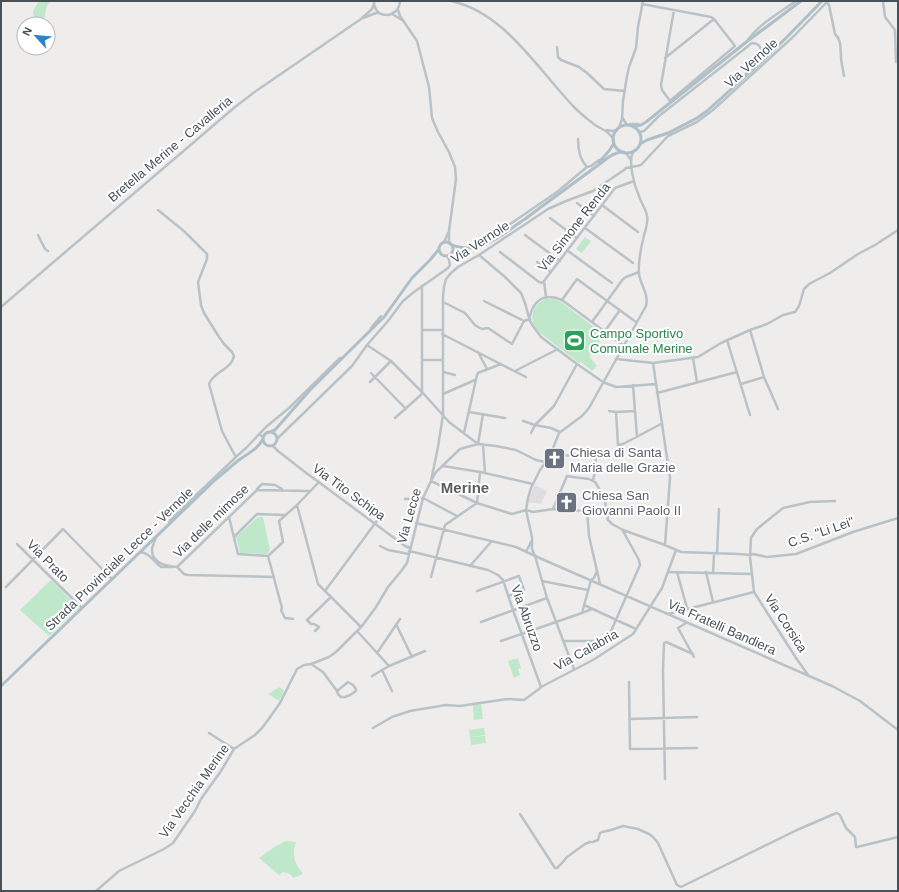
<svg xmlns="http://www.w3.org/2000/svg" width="899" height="892" viewBox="0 0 899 892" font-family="Arial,sans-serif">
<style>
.education{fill:#e0ddde}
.green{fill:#bfe8ca}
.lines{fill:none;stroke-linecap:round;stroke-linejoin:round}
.minor{stroke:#b9c2c7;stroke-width:2.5}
.major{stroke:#afbfc8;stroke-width:3}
.labels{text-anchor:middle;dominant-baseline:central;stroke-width:4;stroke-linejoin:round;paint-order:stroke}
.street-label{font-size:13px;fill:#475157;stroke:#fff}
.leisure-label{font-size:13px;fill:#27864d;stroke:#fff;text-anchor:start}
.worship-label{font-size:13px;fill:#5b616d;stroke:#fff;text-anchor:start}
.quarter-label{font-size:15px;font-weight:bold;fill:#5a5d60;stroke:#fff}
</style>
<rect width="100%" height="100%" fill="#efecec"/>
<path class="education" d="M535,485L547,491L541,504L528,502L530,495Z"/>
<path class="green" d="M39,1H50L46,8L45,17L39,23L35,24L33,11Z
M585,237L591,241L582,253L576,249Z
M546,299H554L561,302L598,330L600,348L589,356L597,366L592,371L581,362L579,363L539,332C528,321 531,305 546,299Z
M258,517H263L270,550L267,554L240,553L236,537Z
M51,580L79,608L49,636L20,610Z
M518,658L521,668L518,669L520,675L514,678L508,661Z
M280,687L284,691L279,701L268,694Z
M481,704L483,719L474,720L473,705Z
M484,728L485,735L470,737L469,730Z
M485,736L486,743L471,745L470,737Z
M286,841L296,842C293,849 293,858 297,865C298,868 301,871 303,873L301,875L293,878C292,874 287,873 283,872L279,875L259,858L276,846Z"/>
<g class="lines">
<path class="minor" d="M374,1C373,19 399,20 400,1
M451,1C498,11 528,55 558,89C564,96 570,103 576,109C582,115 589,120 595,125C603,130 609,131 614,140
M883,1L885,17L895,30L896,62
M827,2L829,5L835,34C842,41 840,47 841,56C841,62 843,69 844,76
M642,4L711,17L714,19L735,46L671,100
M398,10L400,16L417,41L429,87L432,118L438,132L449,152L455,167L456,179L449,231V243
M392,14L402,20
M363,18L376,13H379
M747,41C759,24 779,13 796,1
M557,47L558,57L561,60L579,67L587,73L604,89L625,91
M665,58L714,19
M670,101L662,90L661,85L674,10
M622,117L627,125
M628,125L631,124H638
M619,128L622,119L623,101L627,76L629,67L636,48L638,27L643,1
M607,130L613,131L617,130
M639,132L644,131L659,116L752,43C756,43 758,44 760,47C767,60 747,70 741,80
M578,139C578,148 580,160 587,167
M626,153L631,160
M577,203L594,216
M602,205L638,232
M158,210L185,232L207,254V259L198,282L201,305L204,313L219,337L224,344L232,352L234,356C232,369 213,372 209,384L222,431L232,450L236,457L170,520L169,524
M550,218L577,238
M585,228L633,263
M38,235L45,249L48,251
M525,235L560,261
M443,243L445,240L448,233
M473,247L503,229L557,192L587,167L591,166L599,160
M568,251L612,283
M500,252L539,282L544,283
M479,255L505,277L521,293L525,303L530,321L533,326L541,337L577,364L603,382L616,387L656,384
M448,256L450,265L448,268L414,292L403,301L388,321L367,345L391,361L423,393L449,422L478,444L483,414
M537,262L551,272
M546,297L544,281L615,188L634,181
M562,300L577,279L636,322
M484,301L524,321L530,319
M443,303H445L465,313L475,325L478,327L482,329L488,328L512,344L524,321
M1,307L235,107L256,91L361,19L372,9L374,4
M530,316C534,299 545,293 562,300L623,345
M592,322L623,279L626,277L639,272
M371,328L381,316
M422,330H442
M750,330L767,324L783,315L795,312L799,306L804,289L809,284L830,273L858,254L875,245L898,230
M605,331L620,310
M442,334L526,377
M727,340L750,415
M478,352L487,369
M693,358L697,382
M616,359L653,363L670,478L665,545
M422,360H443
M653,363L698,357L721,343L750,330L764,377L778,409
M515,371L558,349
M443,372L455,375
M371,373L406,409
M370,382L391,361
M741,384L764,377
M633,385L637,437
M422,391V286
M657,393L737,372
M443,394L475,380
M609,411L616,412L618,445L623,444L661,424
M469,412L505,418
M616,412L635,411
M395,418L423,393
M523,421L535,425L551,428L560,432
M464,433L477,375L478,373L501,364
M531,433L535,425L554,406L577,364
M259,434L263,437
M278,438L352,366L367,345
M483,445L485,473
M273,446L278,451L305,472L405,546L410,548
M559,456L574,455L590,452L596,456L595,471L593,481
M236,457L246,448L266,427L289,408L340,358
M443,466L480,472L533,484
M257,489L262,484L275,485L282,489
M405,499L423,498L457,516
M297,505L318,584L361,627
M606,507L587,511L553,509L533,512L526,510L512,514L477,503L431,481L438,447L443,415V296L444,287L446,279L451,273L458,267L479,255L548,209L566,201L593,191L624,170L626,168L637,166L641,165L668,136L697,122L713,110L793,37L828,1
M553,509L567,476L573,477L589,479L595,482L603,495L605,501L608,520L612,524L623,530L665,545L681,552L739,554L750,555L753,554L767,557L796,554L853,532L898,518
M587,511L589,536L600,584
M229,517L238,554L268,556L283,542L279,521L297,505L319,482
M416,523L516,547L535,556L832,686L860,701L898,730
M156,537C155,541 152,546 152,550C152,564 167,566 177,567
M234,537L257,514L285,515
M17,544L82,608
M380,546L388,550L409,554
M409,551L488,570L498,575L503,580L513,610L541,687
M140,552C150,553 154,562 161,567H173
M526,552L532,540
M717,554L719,509
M268,556L282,608L281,610L285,618L293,619
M470,566L491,542
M177,567L257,490L309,491
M177,567L184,574L188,575L274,577
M668,572L751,574
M677,572L687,608
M706,572L713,602
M713,573L714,554
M431,577L445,525L477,503L480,472
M542,581L588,590
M6,587L63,529L112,579
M325,591L382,514
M477,591L519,576L524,590L508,596
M584,605L636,629
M582,613L591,580L594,578L596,573
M668,614L754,592
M481,622L547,598
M686,623L678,628L694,657
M396,624L412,657
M315,631L319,627L314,624H311L307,620L331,597
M357,631L389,666
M501,641L582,613L592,609
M563,641H605L608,638L640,565L639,560L623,531
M377,653L400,619
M311,664L323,672L337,691L348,682L353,685L356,689V691L350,695L345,697H341L338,694L337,691
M574,669L547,598L535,556L532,549V537L526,510L528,498L531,488L540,470L550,456L559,433L582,416L589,408L646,306C649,293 640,285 639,273C638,266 641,247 643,240C644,232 649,224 647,216C646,209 641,203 639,196C634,185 628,162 633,152
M382,670L392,691
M808,675L796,658L754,592L750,557L751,538L757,529L783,508L810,502L835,501
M372,676L389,666L425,651
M1,677V681
M629,682L630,749L697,748
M630,719L697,717
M373,728L392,717L410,711L446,705L460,706L507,699L524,700L539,689L541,687L593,660L633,634L662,588L676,550
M209,733L234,749
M665,779L663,670L664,643L666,642L693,654
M520,814L555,868H557L562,863L567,857L585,844L590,842H593L598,840L600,833L602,832L611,830L623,826L638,829L649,834L653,837L658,843L677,885L681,887L797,830L834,814L837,813L840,815L846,828L855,837L856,847H857L898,837
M96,891L119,871L164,849L173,843L195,811L201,799L221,771L234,749L255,735L262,728L268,720L280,703L297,669L304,665L311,664L329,657L336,652L362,626L376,607L388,587L402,570L407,563L423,498L431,481L436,472L460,449L478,444L496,446L516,450L536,460L545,462"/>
<path class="major" d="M613 139a14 14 0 1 1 28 0a14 14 0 1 1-28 0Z
M633,127L641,125L646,122L745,43L801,1
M640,144L647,140L668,133L697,118L707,111L758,65L787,37L822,1
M599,162L609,151L614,143
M439 249a7 7 0 1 1 14 0a7 7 0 1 1-14 0Z
M450,244C458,248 469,249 477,247C494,243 511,228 525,219C553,198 581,178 609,157C613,154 618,152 624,152
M263 439a7 7 0 1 1 14 0a7 7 0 1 1-14 0Z
M270,432L275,430L310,390L384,317L412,278L430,260L439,249
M1,686L216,479C224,473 231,466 239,460C248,453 257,450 263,439"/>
</g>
<defs>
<symbol id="stadium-square" viewBox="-11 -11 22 22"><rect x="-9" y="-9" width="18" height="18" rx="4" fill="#2e9e5b" stroke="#fff"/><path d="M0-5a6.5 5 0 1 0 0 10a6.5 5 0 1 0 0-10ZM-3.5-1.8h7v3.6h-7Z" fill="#fff"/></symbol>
<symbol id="church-square" viewBox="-11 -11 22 22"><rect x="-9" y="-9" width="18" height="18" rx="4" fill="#6b7280" stroke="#fff"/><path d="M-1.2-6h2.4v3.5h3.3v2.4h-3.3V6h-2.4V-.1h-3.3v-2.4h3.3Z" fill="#fff"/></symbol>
</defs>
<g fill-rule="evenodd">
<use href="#stadium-square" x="562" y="328" width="25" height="25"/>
<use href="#church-square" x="542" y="446" width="25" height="25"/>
<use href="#church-square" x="554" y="490" width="25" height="25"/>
</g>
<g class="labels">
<g class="street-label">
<text transform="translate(751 63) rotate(-42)">Via Vernole</text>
<text transform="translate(170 149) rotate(-40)">Bretella Merine - Cavalleria</text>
<text transform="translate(574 227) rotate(-52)">Via Simone Renda</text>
<text transform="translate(480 242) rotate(-33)">Via Vernole</text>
<text transform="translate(349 492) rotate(36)">Via Tito Schipa</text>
<text transform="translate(409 516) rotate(-74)">Via Lecce</text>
<text transform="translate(211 521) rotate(-44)">Via delle mimose</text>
<text transform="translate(821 532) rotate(-19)">C.S. "Li Lei"</text>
<text transform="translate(119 559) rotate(-44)">Strada Provinciale Lecce - Vernole</text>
<text transform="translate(48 561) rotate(45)">Via Prato</text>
<text transform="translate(527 618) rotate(70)">Via Abruzzo</text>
<text transform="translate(786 623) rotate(57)">Via Corsica</text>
<text transform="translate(722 627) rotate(24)">Via Fratelli Bandiera</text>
<text transform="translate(586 650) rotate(-29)">Via Calabria</text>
<text transform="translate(194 791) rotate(-55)">Via Vecchia Merine</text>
</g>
<g class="leisure-label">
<text x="590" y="333">Campo Sportivo<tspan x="590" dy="15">Comunale Merine</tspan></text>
</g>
<g class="worship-label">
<text x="570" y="452">Chiesa di Santa<tspan x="570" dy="15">Maria delle Grazie</tspan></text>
<text x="582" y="495">Chiesa San<tspan x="582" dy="15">Giovanni Paolo II</tspan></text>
</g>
<g class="quarter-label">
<text x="465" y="487">Merine</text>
</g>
</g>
<rect width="899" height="892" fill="none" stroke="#475157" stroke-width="4"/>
<g transform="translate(36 36) rotate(297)"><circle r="19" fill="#ffffff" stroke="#b5b9bc"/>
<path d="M0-3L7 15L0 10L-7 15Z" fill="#2d83c7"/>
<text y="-6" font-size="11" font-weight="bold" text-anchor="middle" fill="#475157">N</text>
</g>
</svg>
